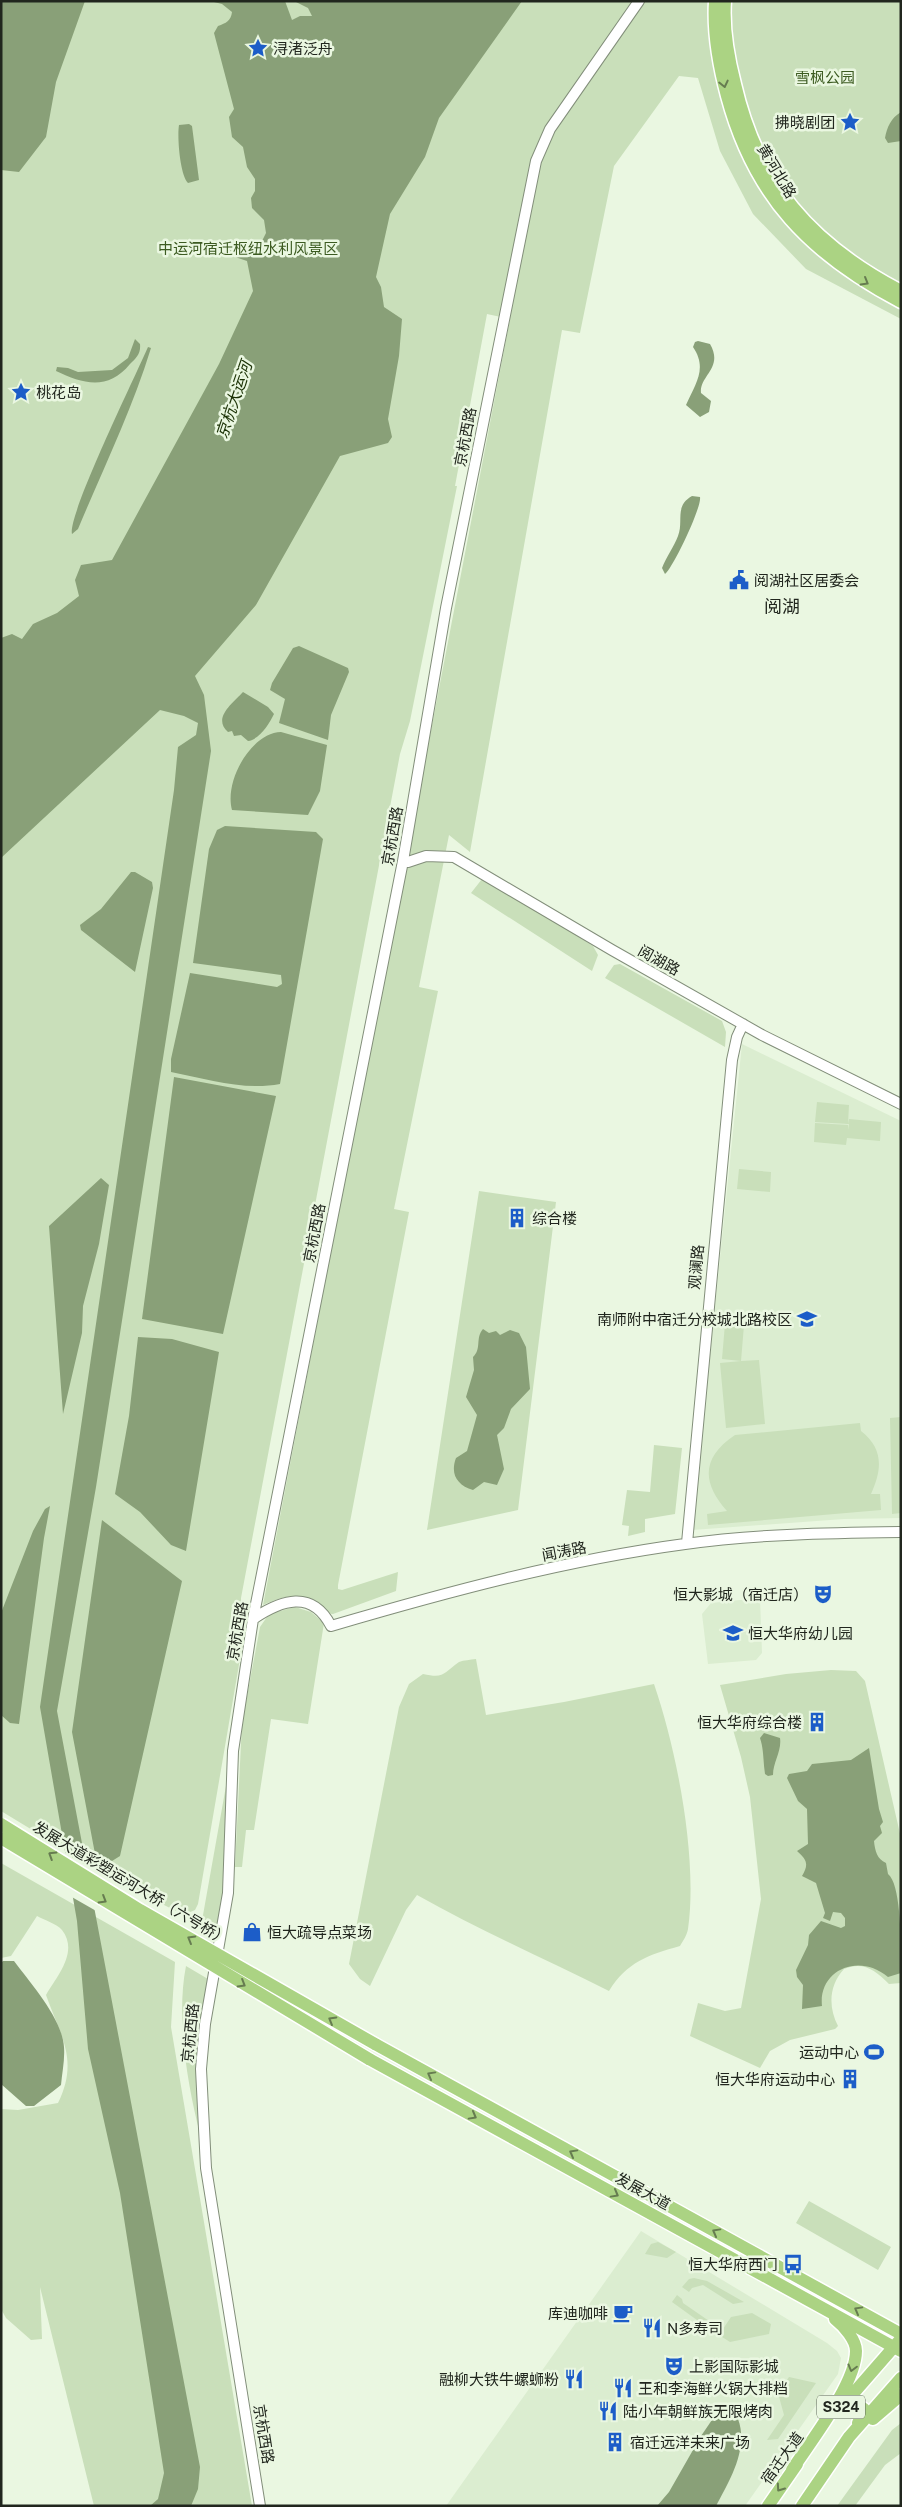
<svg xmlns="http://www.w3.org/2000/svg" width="902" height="2507" viewBox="0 0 902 2507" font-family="'Public Sans','Noto Sans SC',sans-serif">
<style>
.built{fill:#dbedd0}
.green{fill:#c9dfba}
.water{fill:#89a078}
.pier{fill:#eaf7e1}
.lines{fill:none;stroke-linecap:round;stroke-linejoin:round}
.minor-casing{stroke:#828e7a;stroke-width:12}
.major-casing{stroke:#fff;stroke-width:15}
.minor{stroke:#fff;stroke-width:10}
.major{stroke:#abd383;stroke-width:12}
.major-bridge-casing{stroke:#fff;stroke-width:15;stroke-linecap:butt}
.major-bridge{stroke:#abd383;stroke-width:12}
.oneway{stroke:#667c50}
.labels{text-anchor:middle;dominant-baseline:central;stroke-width:5;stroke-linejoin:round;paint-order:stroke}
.shield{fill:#eaf7e1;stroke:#5d6558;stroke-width:1}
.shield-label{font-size:14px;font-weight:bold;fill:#21261e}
.poi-label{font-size:15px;fill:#21261e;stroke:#eaf7e1;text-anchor:start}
.park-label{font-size:15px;fill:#3c5b21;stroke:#eaf7e1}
.street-label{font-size:15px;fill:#21261e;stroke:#eaf7e1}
.water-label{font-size:16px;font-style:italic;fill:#193003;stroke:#eaf7e1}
.quarter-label{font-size:18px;fill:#21261e;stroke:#eaf7e1}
</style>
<rect width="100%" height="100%" fill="#eaf7e1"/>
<path class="built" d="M742,1044L901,1121V1518L844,1519L692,1530Z
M760,1598L762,1653L756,1660L708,1664L702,1614L711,1603Z
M641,2231L827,2343L837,2351L841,2358L838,2374L745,2506H446Z"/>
<path class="green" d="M1,1H901V319L806,269L753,214L720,151L698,78L679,76L614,166L580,333L562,330L470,852L449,835L419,987L438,991L394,1209L409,1212L338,1585V1589L342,1590L398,1572L396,1591L333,1614C326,1614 324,1610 319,1607C296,1592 287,1595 263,1605L510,319L487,314L455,486H457L410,721L400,754L241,1598L242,1647L198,1904L195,1910L188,1913L176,1911L118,1882L1,1811Z
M482,879L490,880L593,946L598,955L592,971L471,893Z
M620,964L722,1021L726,1032L725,1047L605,978L614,965Z
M817,1102L849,1105L848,1124L849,1119L881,1122L880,1141L847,1138L846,1145L814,1142L815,1123L848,1125V1130L849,1124L815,1122Z
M739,1169L771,1172L770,1192L737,1189Z
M479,1191L556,1202L518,1510L427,1530Z
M725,1324L744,1325L741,1361L759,1360L765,1424L726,1428L720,1363L741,1361L722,1359Z
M901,1417V1513L892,1514L890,1418Z
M860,1423L861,1431C884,1449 882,1470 871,1494H880L881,1510L708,1525L707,1514L727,1511C701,1482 702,1457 735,1435Z
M654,1445L682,1448L675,1514L645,1519V1532L628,1536L629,1526L622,1525L627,1490L650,1492Z
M295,1607L311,1612L324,1623L308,1724L271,1719L254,1830H246L242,1867H235L242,1723L260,1627L269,1614Z
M476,1659L486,1715L564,1702L654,1684C677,1751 698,1859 688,1929C687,1935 683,1941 680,1946C648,1955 627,1962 609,1991C545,1959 479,1930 417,1895L406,1910L370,1986L360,1979L349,1964L399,1707L409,1684L423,1674C445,1679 443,1673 459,1662C464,1660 470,1660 476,1659Z
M831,1670L856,1671L865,1681L901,1838V1983L889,1984C875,1970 863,1961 844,1969C829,1985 828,2007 838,2026L835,2029L790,2040L770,2051L760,2068L690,2036L698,2003L725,2011L741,2008L761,1899L750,1797L741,1757L720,1685L786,1674Z
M229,1769L227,1866L217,1935L212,1940L200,1932Z
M1,1863L175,1962L171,2027L252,2506H94L40,2287L42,2339L31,2340L6,2318L1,2309V2109L18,2110L58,2103C79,2060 61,2037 46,1995C57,1976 79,1952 62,1930C57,1924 44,1920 37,1916L11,1956L1,1958Z
M186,1966L208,1979L198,2032L200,2134C187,2083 176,2017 186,1966Z
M809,2201L891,2247L878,2270L796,2223Z
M658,2242L676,2252L667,2258L645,2254L651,2244Z
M694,2278L707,2281L744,2302L733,2304L703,2285L692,2288L689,2292L682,2287L689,2279Z
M677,2295L682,2299L683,2303L712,2323L708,2328L672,2302Z
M752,2313L771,2324L769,2334L730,2342L719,2335L731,2317Z
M789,2377L816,2383L778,2439L767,2440L784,2415L778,2393Z
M901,2423V2453L885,2465L855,2506H837L892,2430Z"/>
<path class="water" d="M1,1H85L56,82L46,137L19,172L1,170Z
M210,1H285L292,20L300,16H312L308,8L294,1H522L439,118L425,157L390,214L376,277L381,287L384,307L402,319L399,356L388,419L392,437L388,443L340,456L256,605L195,676L204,695L211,751L96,1487L57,1711L200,2467L198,2489L191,2506H150L158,2499L164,2473L120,2193L88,2049L77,1921L40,1707L174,790L178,747L196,735L198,723L184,716L160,710L1,858V638L12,634L22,639L33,624L57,613L79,596L75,580L81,565L112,560L219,364L253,291L247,261L223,253L217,256L208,253L210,247L216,245H224L244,251L258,249L266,233L264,220L252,208L251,198L255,191V179L247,167L243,147L232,137L229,117L234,109L214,33L218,26C226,23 231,21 232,12L222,4Z
M901,112V141L888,143L885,138C887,127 891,118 901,112Z
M189,124L192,126L199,180L188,183C180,175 177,137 179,125Z
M135,339L140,344C141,354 136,358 130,364C108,391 83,384 56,371L57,367L68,368L78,372L112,370L128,358Z
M698,341L710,344C724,368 699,376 701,393L711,401L709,412L700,417L686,405C695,384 708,369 693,347L695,342Z
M148,347L151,348C132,410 103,469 78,529L72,534C67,516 136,375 148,347Z
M692,496L700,497C702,507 673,568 665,574L662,568C666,557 674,547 678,536C684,521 674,506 692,496Z
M299,646L348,668L349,672L331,715L328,740L279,723L285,699L270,690L272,683L293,648Z
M243,692L268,707L274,714C269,724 260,739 248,741L241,735L234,736L232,731L228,732C212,718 233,703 243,692Z
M281,732L327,745L320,791L308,815L232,810C224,781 251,733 281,732Z
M225,826L316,832L323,839L280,1084C244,1091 207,1079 171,1072V1059L190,973L277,987L282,984L281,975L193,963L209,849L217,830Z
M131,872H135L152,882L153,888L135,972L81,930L80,925L101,909Z
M174,1077L276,1096L223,1334L142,1319Z
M101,1178L109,1185L99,1244L83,1306L82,1333L63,1414L49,1226Z
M483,1329L489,1333L496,1331L500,1335L510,1330L519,1333L526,1347L530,1389L511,1409L504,1428L497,1435L504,1469L497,1485L484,1482L473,1490C457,1485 450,1474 456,1458L467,1451L477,1415L466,1397L474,1370L473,1357C482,1349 475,1338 483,1329Z
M138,1337L172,1339L219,1352L186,1551L171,1545L140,1512L115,1494L129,1416Z
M50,1506L44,1538L19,1724L10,1723L1,1715V1613L33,1531L45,1509Z
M102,1520L182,1581L120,1856L112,1861L96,1859L72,1732Z
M764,1733L780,1738C782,1751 773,1762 773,1775L768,1776L765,1774C763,1761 764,1750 760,1738Z
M869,1748L879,1809L883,1822L880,1826L882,1833L874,1841C875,1851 877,1859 886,1863L888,1874C902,1885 901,1950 901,1973L888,1977C859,1952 818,1970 822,2006L802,2009L803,1985L797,1977L796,1970L808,1945L809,1935L821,1921L841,1928L845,1926V1918L841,1913L833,1912L830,1921L823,1918L825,1913L816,1883L802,1876C809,1864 807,1860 797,1851L808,1844L807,1809L798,1801L787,1778L789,1774L807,1771L812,1764L851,1760Z
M3,1961H14C31,1984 62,2018 64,2047C65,2060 62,2073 61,2085L34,2106H26L1,2084V1963Z
M723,2412L732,2414L738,2419C749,2448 730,2480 716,2506H657L669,2492L701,2436L716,2414Z"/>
<path class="pier" d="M62,1851L89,1867L98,1912L70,1896Z"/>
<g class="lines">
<defs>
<path id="minor" d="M403,861L408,862L426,856L454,857L612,950L762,1035L901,1104
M687,1543L732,1060L737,1037L743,1024
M253,1619C281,1600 312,1589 331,1626C447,1592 565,1560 685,1544C756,1534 830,1533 901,1532
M260,2506L206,2168L201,2069L205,2024L228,1893L233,1751L253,1619L403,861L446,608L536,161L550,129L639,1"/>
<path id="major" d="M715,1C713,32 719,66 727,96C754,197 810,254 901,302
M725,1C723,29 728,57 735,84C758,184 811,244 901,291
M375,2044L901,2334
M369,2059L901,2351
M843,2409L855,2403L864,2409L858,2423
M838,2411L899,2341
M873,2419L901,2395
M792,2470C810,2442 856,2384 856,2351C856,2340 844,2326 835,2319
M768,2506L797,2464
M802,2506L849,2437L901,2378"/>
</defs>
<use href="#minor" class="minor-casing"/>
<use href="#major" class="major-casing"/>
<use href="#minor" class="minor"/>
<use href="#major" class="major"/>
<defs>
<path id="major-bridge" d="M1,1824L140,1910L375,2044
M1,1838L369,2059"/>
</defs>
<use href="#major-bridge" class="major-bridge-casing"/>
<use href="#major-bridge" class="major-bridge"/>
</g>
<defs><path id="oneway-chevron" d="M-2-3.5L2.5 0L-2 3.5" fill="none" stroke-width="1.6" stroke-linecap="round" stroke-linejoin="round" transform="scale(1.25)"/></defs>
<g class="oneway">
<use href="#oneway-chevron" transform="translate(724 84) rotate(77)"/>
<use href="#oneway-chevron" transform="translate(865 282) rotate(30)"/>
<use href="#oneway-chevron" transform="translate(52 1855) rotate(-148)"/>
<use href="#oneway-chevron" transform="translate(103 1900) rotate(31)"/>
<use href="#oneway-chevron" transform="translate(191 1939) rotate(-150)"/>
<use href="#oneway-chevron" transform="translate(242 1984) rotate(31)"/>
<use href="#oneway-chevron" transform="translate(332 2020) rotate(-150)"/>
<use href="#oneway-chevron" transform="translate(431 2075) rotate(-151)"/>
<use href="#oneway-chevron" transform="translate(473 2116) rotate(29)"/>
<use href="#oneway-chevron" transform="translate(573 2153) rotate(-151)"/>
<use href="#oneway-chevron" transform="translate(615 2194) rotate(29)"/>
<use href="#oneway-chevron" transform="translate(716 2232) rotate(-151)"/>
<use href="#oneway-chevron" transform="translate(858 2310) rotate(-151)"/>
<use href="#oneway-chevron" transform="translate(852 2368) rotate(105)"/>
<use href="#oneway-chevron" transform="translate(780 2488) rotate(125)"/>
</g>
<defs>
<symbol id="sight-bare" viewBox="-9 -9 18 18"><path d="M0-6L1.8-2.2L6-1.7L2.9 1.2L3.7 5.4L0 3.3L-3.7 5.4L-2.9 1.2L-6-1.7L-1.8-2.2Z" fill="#1c5dc8" stroke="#eaf7e1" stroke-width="2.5" paint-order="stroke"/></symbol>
<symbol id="civic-bare" viewBox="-9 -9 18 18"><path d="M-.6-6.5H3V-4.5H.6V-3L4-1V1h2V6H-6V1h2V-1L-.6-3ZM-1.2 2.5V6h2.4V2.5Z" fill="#1c5dc8" stroke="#eaf7e1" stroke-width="2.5" paint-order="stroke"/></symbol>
<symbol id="building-bare" viewBox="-9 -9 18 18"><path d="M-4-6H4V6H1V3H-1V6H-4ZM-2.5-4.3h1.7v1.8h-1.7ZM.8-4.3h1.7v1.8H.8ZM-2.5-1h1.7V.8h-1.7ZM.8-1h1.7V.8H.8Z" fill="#1c5dc8" stroke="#eaf7e1" stroke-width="2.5" paint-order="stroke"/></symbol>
<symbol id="school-bare" viewBox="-9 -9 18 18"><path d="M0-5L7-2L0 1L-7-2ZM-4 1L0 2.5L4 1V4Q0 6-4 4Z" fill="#1c5dc8" stroke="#eaf7e1" stroke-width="2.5" paint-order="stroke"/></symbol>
<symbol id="theatre-bare" viewBox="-9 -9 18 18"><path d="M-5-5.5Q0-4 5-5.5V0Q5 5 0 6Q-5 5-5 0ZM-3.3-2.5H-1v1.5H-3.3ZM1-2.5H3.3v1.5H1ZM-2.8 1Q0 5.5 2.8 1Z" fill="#1c5dc8" stroke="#eaf7e1" stroke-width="2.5" paint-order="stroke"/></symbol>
<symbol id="shop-bare" viewBox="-9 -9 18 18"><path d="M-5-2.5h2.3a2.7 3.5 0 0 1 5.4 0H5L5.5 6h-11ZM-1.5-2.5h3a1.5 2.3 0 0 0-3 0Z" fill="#1c5dc8" stroke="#eaf7e1" stroke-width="2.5" paint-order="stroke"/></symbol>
<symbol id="stadium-bare" viewBox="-9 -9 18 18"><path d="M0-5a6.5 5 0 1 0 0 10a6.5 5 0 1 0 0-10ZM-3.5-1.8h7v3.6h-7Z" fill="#1c5dc8" stroke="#eaf7e1" stroke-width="2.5" paint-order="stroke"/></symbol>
<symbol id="bus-bare" viewBox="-9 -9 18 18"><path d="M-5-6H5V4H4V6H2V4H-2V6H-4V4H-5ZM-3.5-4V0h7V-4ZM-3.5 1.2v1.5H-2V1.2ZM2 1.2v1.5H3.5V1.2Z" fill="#1c5dc8" stroke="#eaf7e1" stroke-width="2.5" paint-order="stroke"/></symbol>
<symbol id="cafe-bare" viewBox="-9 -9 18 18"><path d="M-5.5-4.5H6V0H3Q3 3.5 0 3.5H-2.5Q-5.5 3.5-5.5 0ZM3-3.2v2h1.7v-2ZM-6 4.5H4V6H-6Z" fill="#1c5dc8" stroke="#eaf7e1" stroke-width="2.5" paint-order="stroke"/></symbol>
<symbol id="restaurant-bare" viewBox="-9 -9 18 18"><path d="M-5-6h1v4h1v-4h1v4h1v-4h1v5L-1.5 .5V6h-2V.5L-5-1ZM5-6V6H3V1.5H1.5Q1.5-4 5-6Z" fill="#1c5dc8" stroke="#eaf7e1" stroke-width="2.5" paint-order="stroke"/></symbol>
</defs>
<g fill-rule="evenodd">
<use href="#sight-bare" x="244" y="34" width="28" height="28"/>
<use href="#sight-bare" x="836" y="108" width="28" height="28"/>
<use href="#sight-bare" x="7" y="378" width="28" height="28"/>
<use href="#civic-bare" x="725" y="566" width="28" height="28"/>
<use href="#building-bare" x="503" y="1204" width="28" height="28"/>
<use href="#school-bare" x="793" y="1305" width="28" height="28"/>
<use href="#theatre-bare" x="809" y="1580" width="28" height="28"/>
<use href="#school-bare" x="719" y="1619" width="28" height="28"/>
<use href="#building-bare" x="803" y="1708" width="28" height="28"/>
<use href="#shop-bare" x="238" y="1918" width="28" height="28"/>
<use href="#stadium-bare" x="860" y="2038" width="28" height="28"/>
<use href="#building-bare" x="836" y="2065" width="28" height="28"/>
<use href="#bus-bare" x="779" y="2250" width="28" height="28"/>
<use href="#cafe-bare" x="609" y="2299" width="28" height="28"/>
<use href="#restaurant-bare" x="638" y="2314" width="28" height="28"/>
<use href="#theatre-bare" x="660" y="2352" width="28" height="28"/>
<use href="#restaurant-bare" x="560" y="2365" width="28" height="28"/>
<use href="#restaurant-bare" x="609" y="2374" width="28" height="28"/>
<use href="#restaurant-bare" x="594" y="2397" width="28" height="28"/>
<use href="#building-bare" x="601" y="2428" width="28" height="28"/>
</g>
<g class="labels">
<rect class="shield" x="817" y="2395.5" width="48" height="23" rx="4"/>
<g class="shield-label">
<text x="841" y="2407">S324</text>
</g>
<g class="poi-label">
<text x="273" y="48">浔渚泛舟</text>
<text x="835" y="122" text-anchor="end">拂晓剧团</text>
<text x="36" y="392">桃花岛</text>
<text x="754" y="580">阅湖社区居委会</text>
<text x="532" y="1218">综合楼</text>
<text x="792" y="1319" text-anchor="end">南师附中宿迁分校城北路校区</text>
<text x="808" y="1594" text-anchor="end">恒大影城（宿迁店）</text>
<text x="748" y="1633">恒大华府幼儿园</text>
<text x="802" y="1722" text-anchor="end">恒大华府综合楼</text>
<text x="267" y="1932">恒大疏导点菜场</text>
<text x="859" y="2052" text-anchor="end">运动中心</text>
<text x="835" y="2079" text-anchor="end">恒大华府运动中心</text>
<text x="778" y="2264" text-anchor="end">恒大华府西门</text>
<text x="608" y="2313" text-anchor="end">库迪咖啡</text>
<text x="667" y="2328">N多寿司</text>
<text x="689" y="2366">上影国际影城</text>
<text x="559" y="2379" text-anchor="end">融柳大铁牛螺蛳粉</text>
<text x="638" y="2388">王和李海鲜火锅大排档</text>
<text x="623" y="2411">陆小年朝鲜族无限烤肉</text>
<text x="630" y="2442">宿迁远洋未来广场</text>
</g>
<g class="park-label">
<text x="825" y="77">雪枫公园</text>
<text x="248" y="248">中运河宿迁枢纽水利风景区</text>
</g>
<g class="street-label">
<text transform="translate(777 171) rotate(59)">黄河北路</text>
<text transform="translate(465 437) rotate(-79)">京杭西路</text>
<text transform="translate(392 836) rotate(-80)">京杭西路</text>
<text transform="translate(659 960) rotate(29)">阅湖路</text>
<text transform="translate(314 1233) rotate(-79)">京杭西路</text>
<text transform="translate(696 1267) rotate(-85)">观澜路</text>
<text transform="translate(564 1551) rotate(-11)">闻涛路</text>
<text transform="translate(237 1631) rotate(-80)">京杭西路</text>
<text transform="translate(131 1883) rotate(31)">发展大道彩塑运河大桥（六号桥）</text>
<text transform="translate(190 2033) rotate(-84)">京杭西路</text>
<text transform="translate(643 2191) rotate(29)">发展大道</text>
<text transform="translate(264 2434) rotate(81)">京杭西路</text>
<text transform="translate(782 2458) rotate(-54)">宿迁大道</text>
</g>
<g class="water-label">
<text transform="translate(234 400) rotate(-71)">京杭大运河</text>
</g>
<g class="quarter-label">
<text x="782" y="606">阅湖</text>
</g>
</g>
<rect width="902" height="2507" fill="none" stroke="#21261e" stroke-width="5"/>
</svg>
